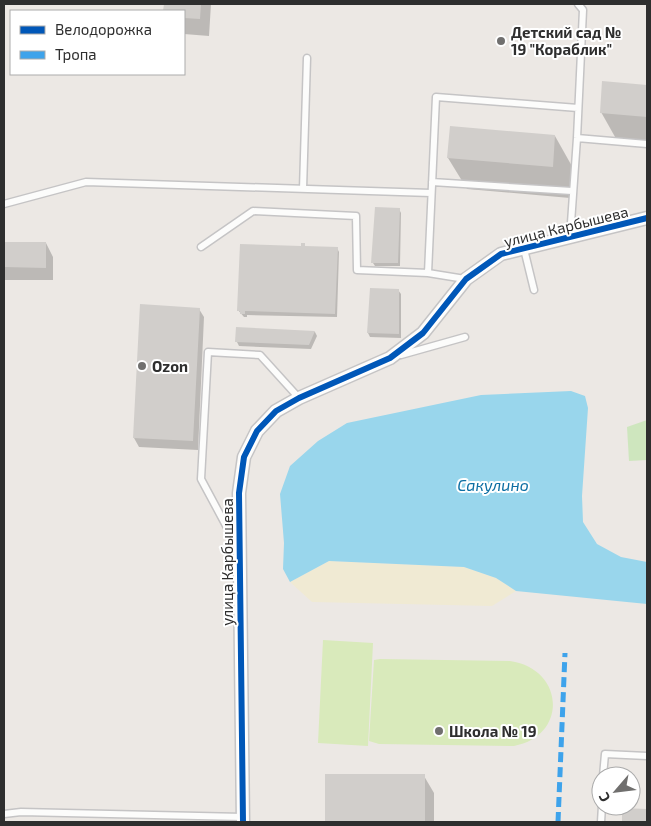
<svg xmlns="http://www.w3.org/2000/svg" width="651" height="826" viewBox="0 0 651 826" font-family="'Exo 2',sans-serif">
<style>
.green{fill:#cee6be}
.sand{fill:#f0ead3}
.pitch{fill:#d9eabb}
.water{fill:#99d6ec}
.shadow{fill:#0003}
.building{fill:#d1cecb}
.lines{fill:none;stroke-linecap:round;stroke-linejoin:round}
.lane-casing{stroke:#c5c4c5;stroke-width:9}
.street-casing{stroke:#c5c4c5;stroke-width:15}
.lane{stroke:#fcfcfb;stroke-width:6}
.street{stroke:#fcfcfb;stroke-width:12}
.quiet{stroke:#3ea3eb;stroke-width:5;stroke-dasharray:10 5;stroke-linecap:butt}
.cycleway-casing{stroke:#fff;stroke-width:9}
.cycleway{stroke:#0057b8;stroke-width:6}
.poi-dot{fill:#706f6e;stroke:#fff;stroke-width:2}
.labels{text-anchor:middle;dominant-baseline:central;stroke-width:4;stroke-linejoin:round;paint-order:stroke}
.poi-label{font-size:15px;font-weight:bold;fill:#2e2e2e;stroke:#fff;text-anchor:start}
.street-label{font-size:15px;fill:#2e2e2e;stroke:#fff}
.water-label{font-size:16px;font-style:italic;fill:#0d6fa3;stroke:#fff}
</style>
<rect width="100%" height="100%" fill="#ece8e4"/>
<path class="green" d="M647,420V460L629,461L627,427Z"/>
<path class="sand" d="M329,561L464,567L496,578L516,591L492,606L312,602L290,582Z"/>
<path class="pitch" d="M323,640L373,643L368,746L318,743Z
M380,659L510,661C565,669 568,736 514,746L379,744L369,741L374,660Z"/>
<path class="water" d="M571,391L585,396L588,408L582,496L583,522L597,544L621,557L647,562V604L516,591L496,578L464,567L329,561L290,582L283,569L284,543L280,494L290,466L318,441L347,423L481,395Z"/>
<path class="shadow" d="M165,4H211L209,36L184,34V11H165Z
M603,82L647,86V146L619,144L601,112Z
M555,136L573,168L570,198L467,189L448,158Z
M399,209L401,213L400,266H375L373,263Z
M4,243H46L53,257V280H4Z
M304,245L306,247L337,248L339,252L337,317L247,315V317H244L238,310Z
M371,289L398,290L401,294V338L370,337L368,333Z
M199,309L204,317L198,450L139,447L134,438Z
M237,329L315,332L317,336L311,349L239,346L237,342Z
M326,775L424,776L434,793V822H326Z"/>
<path class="building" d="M164,4H201L200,19L184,18V11H163Z
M602,81L647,85V117L600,113Z
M450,126L555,135L553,167L447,158Z
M375,207L400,208L398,263H371Z
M4,242H46V268L4,267Z
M301,243H305V246L338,247L335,314L245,311V314H240V311H237L240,244L301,246Z
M370,288L399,289V334L367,333Z
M140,304L200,308L193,441L133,438Z
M236,327L315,331L309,345L235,342Z
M325,774H425V822H325Z
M622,808L647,809V822H622Z"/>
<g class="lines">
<defs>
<path id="lane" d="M577,138L647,144
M432,182L572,191
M303,189L307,58
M4,204L86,182L431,193
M570,237L577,138L583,10L578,4
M201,247L253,211L356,216L357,270L428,273
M524,249L534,290
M465,279L428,273L436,97L578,108
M401,355L465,337
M237,546L201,479L208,352L260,355L299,398
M603,776L605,754L647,756
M4,814L21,812L243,817
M601,822L602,806"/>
<path id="street" d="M243,822L239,493L244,457L257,431L276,411L299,398L390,358L423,333L466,279L501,254L647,218"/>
</defs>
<use href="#lane" class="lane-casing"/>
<use href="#street" class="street-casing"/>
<use href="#lane" class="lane"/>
<use href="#street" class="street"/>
<path class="quiet" d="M558,822L565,653"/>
<defs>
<path id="cycleway" d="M243,822L239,493L244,457L257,431L276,411L299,398L390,358L423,333L466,279L501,254L647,218"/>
</defs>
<use href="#cycleway" class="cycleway-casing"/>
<use href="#cycleway" class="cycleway"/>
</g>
<g class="poi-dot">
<circle cx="501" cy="41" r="5"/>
<circle cx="142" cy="366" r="5"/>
<circle cx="439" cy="731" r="5"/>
</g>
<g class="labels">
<g class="poi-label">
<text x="511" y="32">Детский сад №<tspan x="511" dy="17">19 "Кораблик"</tspan></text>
<text x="152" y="366">Ozon</text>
<text x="449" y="731">Школа № 19</text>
</g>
<g class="street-label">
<text transform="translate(566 226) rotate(-14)">улица Карбышева</text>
<text transform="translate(227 562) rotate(-90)">улица Карбышева</text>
</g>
<g class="water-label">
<text x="493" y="484">Сакулино</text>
</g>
</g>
<rect width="651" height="826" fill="none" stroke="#2e2e2e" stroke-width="10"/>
<rect x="10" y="10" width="175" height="65" fill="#ffffff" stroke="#ababab"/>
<rect x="20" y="26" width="25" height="8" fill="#0057b8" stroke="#ababab"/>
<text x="55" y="35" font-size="15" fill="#2e2e2e">Велодорожка</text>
<rect x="20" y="51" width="25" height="8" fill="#3ea3eb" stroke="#ababab"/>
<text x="55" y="60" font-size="15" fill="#2e2e2e">Тропа</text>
<g transform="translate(616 791) rotate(242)"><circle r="24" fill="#ffffff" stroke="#ababab"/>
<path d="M0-4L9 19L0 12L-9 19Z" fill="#706f6e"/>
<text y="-8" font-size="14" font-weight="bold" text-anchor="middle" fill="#2e2e2e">С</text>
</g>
</svg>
